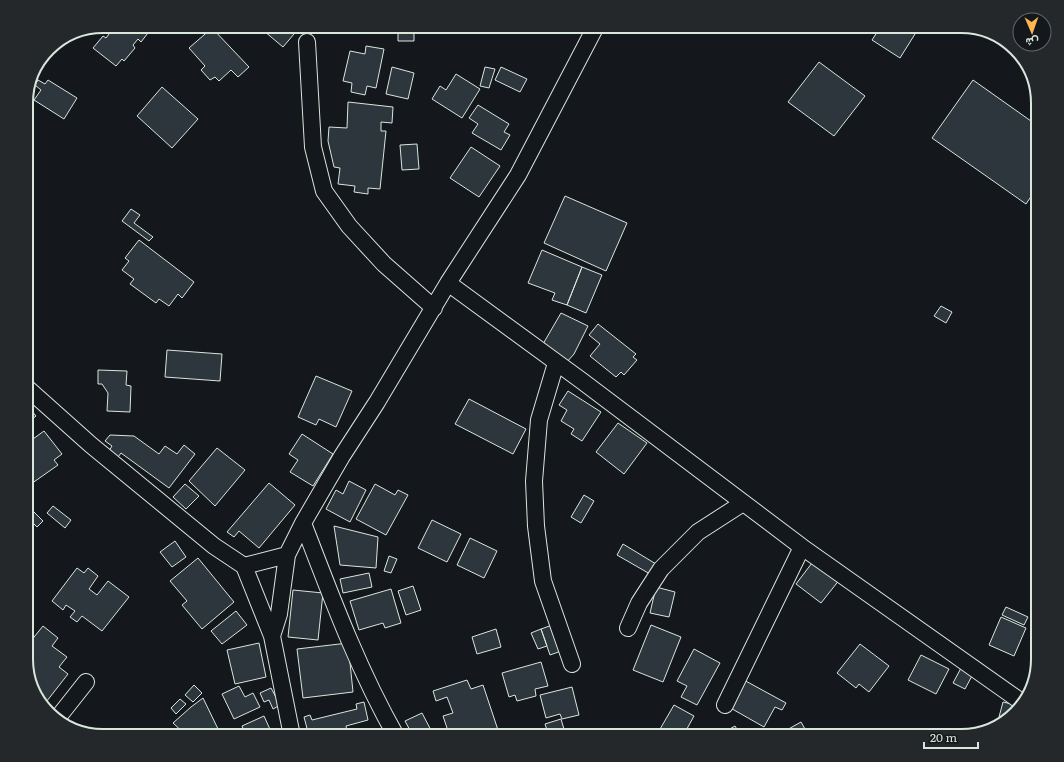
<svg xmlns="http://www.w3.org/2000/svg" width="1064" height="762" viewBox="0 0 1064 762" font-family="Literata,Vazirmatn,serif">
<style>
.building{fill:#2c363c;stroke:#d8e6dc}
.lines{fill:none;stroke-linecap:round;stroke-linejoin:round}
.street-casing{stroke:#d8e6dc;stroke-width:18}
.street{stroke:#14181c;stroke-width:16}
.rim{fill:none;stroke:#d8e6dc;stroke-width:2}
</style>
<rect width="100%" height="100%" fill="#14181c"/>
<path class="building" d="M115,26H148L151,29L141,42L138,39L133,45L135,48L124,61L122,59L116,66L93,48L103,36L106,38Z
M268,26H285L294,34L283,47L264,31Z
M398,26H425V30H398Z
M881,26H920L900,58L872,40Z
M212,28L249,67L238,77L231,70L219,81L215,77L210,80L201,70L205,66L189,48Z
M414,31V41H398V32Z
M366,46L384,49L376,88L367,86L365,95L351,92L352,83L343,81L350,51L365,54Z
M819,62L865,96L834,136L788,102Z
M392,67L414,73L408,99L386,94Z
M485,67L495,69L489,88L480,86Z
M501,67L527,79L520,92L495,80Z
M456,74L480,89L462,118L432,99L440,86L446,90Z
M38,80L45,84L48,80L77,98L64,119L34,100L41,90L35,85Z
M973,80L1038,126V186L1026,204L932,138Z
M162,87L198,119L172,148L137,116Z
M348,102L393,107L392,123L381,122V131H386L380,189L368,188V194L354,192L355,186L338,184L340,168L334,167L328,141L329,127L347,128Z
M478,105L509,124L504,132L510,135L501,150L472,133L478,124L469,118Z
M417,144L419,169L402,170L400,145Z
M471,147L500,166L479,197L450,178Z
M565,196L627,223L606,271L544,243Z
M131,209L140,215L134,223L153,237L149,241L122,221Z
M139,240L194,282L182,298L178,294L169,306L159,299L156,303L130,284L134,279L122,270L129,261L125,258Z
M542,250L582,267L567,305L552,300L555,293L528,283Z
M582,267L602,275L586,313L567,305Z
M941,306L952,312L946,323L934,316Z
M561,313L588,326L574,354L566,363L543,344Z
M598,324L636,354L633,357L637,360L624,375L621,372L616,377L590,356L600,344L589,335Z
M167,350L222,354L220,381L165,377Z
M98,370L127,371L126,385L131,386L130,412L107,411L108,393L102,384H98Z
M316,376L352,391L336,427L319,419L316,425L298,417Z
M568,391L601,412L582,441L571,434L574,429L561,421L567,410L559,405Z
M469,399L526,429L513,454L455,424Z
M26,404L36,416L26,424Z
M618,423L647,443L624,474L596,452Z
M44,431L62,454L54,460L58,465L31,484L26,478V444Z
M302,434L333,454L313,486L290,472L298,460L289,454Z
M110,435L134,436L159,454L165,446L177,454L184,445L195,454L169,488L121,453L118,457L109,451L112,446L105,441Z
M217,448L245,470L215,506L189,481Z
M349,481L366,490L350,522L326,509L336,490L343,494Z
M269,483L295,505L259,548L239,531L234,537L227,532Z
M185,484L199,496L186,509L173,497Z
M375,484L395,495L398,490L408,495L386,535L356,519Z
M584,495L594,501L581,523L571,517Z
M53,506L71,520L65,528L47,513Z
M34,512L43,521L37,527L28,518Z
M432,520L461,534L447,562L418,548Z
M334,526L378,537L376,568L340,565Z
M470,538L497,551L484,578L457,565Z
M175,541L186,557L172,567L160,552Z
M623,544L656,564L650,574L617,555Z
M389,556L397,559L391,573L384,571Z
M198,558L234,602L202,629L182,605L187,601L170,581Z
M815,559L840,579L821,603L796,584Z
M77,568L84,573L88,568L98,576L89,589L97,595L108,581L129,597L102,631L82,616L77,622L70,617L75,611L66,605L63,610L52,601Z
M369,573L372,587L343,593L340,579Z
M413,586L421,610L406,615L398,591Z
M656,587L675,592L669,617L650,613Z
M391,589L401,623L385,628L383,623L359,630L350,601Z
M293,590L323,593L318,640L288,637Z
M1006,607L1028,617L1024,625L1002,615Z
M236,611L247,625L222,644L211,631Z
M1001,617L1026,628L1014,656L989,645Z
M555,624L564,650L550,655L541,629Z
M651,625L681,637L663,682L633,670Z
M43,626L58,638L52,646L67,657L59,667L68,674L43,706L36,697L26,664V647Z
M496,629L501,647L477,654L472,637Z
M541,629L547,646L538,649L531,633Z
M259,643L266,677L235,684L227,650Z
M348,643L353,692L303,698L297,649Z
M860,644L889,666L869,692L859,684L856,688L837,673Z
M694,649L720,663L697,705L681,697L687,686L677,681Z
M921,655L949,669L936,694L908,680Z
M541,662L548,686L535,689L536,696L517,701L515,695L509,697L502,673Z
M961,668L973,674L965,689L953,683Z
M742,679L786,703L782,710L775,707L764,727L727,706Z
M467,680L471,689L483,685L500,736H463L461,730L449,734L443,716L453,713L447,697L436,701L433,691Z
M194,685L202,693L193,702L185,695Z
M239,686L245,697L253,693L260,707L234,719L222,694Z
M572,687L579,715L562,719L560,714L546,718L540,695Z
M271,688L280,705L273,709L269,700L264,702L260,693Z
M203,698L220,733L217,736H187L173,723L191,707Z
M180,699L186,704L176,714L171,708Z
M364,702L368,720L346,726L348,736H309L304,717L310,715L312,720L357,709L356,704Z
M1003,702L1020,706L1006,719L999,717Z
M674,705L694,716L683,736H656Z
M422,713L434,736H413L405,721Z
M264,716L273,736H246L242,726Z
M561,719L566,736H549L545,724Z
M801,722L809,736H776Z
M735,726L741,736H717Z"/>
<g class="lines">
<defs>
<path id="street" d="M307,42L313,147L324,191L349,226L384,264L434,308
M448,283L582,381L802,547L1023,703
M556,363L539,420L534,481L536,526L543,581L572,664
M26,387L91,445L214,546L244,566L272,636L292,736
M303,523C331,596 358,669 396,736
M244,566L287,555
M628,628L639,603L661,569L698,532L743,503
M272,636L279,614L287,555L303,523L342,456L377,402L448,283L518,175L596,26
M725,705L802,547
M56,720L86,682"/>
</defs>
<use href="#street" class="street-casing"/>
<use href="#street" class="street"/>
</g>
<path d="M0 0H1064V762H0ZM103 33H961A70 70 0 0 1 1031 103V659A70 70 0 0 1 961 729H103A70 70 0 0 1 33 659V103A70 70 0 0 1 103 33Z" fill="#24282b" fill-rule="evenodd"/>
<path class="rim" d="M103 33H961A70 70 0 0 1 1031 103V659A70 70 0 0 1 961 729H103A70 70 0 0 1 33 659V103A70 70 0 0 1 103 33Z"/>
<g transform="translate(1032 32) rotate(178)"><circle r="19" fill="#14181c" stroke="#626a69"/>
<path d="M0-3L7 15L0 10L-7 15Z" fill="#ffb74d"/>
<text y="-6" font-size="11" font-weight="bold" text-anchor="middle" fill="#d8e6dc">ش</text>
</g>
<path d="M924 742v6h54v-6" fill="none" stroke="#d8e6dc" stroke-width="2"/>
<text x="930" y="742" font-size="12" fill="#d8e6dc" stroke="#14181c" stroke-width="3" paint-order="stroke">20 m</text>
</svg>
